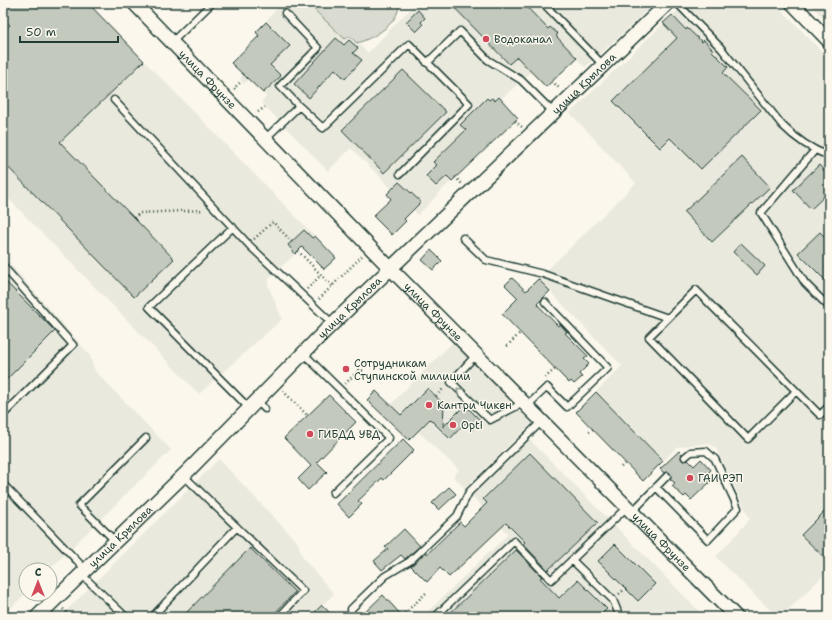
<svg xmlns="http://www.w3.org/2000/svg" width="832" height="620" viewBox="0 0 832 620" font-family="'Shantell Sans',sans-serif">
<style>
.built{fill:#eae9de}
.green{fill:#dbdcd1;stroke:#7d8c82}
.building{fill:#c4c9be;stroke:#1f3d34}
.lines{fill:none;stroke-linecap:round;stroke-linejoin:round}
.service-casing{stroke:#1f3d34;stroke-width:9}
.minor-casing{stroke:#1f3d34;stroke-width:16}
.path{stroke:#1f3d34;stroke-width:2.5;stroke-dasharray:1 3;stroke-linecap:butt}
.service{stroke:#fbf7ec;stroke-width:6}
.minor{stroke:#fbf7ec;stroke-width:13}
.oneway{stroke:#8d9a90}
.poi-dot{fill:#d1495b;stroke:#fbf7ec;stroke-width:1.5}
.labels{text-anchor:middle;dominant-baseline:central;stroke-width:3;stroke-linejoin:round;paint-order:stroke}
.poi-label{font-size:11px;fill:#1f3d34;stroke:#fbf7ec;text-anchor:start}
.street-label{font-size:11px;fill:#1f3d34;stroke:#fbf7ec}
</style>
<rect width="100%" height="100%" fill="#fbf7ec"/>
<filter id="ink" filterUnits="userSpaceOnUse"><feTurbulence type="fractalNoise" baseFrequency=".025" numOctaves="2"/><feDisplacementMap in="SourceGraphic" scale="8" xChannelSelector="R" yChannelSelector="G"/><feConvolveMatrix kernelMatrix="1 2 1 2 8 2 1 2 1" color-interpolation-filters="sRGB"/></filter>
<g filter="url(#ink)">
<path class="built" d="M3,3H88L336,258L324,269L303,247L269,278L268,285L282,319L199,394L3,193Z
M165,3H187L180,10L170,8Z
M282,3H307L345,39L348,37H351L368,53L402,17L412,8L408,3H650L652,6L611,44L585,67L576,58L546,87L531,72L501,99L518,118L452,180L418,215L351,148L328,171L261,102L266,97L263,93L249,79L244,84L240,79L243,75L231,63L259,36L256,32Z
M685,3H775L829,59V570L781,617H777L716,557L750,519L716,448L708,443L677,447L663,461L596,392L622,366L538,279L636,183L570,113Z
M809,3H829V23Z
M3,256L89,354L95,371L171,450L49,570H26V593L3,616Z
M454,341L534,421L465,488L453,476L459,470L390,405Z
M529,439L705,617H422L508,534L471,495Z
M219,459L298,543L302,557L334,594L322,605L334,617H60Z"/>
<path class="green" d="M307,3H399C400,23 374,38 357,43L351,37H348L345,39Z"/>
<path class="building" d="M3,3H88L144,61L60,142L174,259L134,297L3,162V32L10,25L3,18Z
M450,3H523L548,29L550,27L558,34L556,36L577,58L546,87L517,57L509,64Z
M418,10L425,18L421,22L423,25L416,32L406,22Z
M672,15L686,30L687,28L702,42L704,40L713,50L712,51L728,67L723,73L761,110L701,169L670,138L660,148L613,101L677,38L663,23Z
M266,22L290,46L270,65L281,76L263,93L231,63L259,36L256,32Z
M336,38L344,45L349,40L358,48L353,53L362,60L345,79L335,69L309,98L294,84Z
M403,70L446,112L384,173L342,130Z
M499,97L518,118L452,181L447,176L436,186L426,176L437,165L433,162L466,130L460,125L487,98L489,100L492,98L495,101Z
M742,157L770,187L712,242L684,212Z
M819,165L829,176V192L811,209L793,190Z
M399,182L421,202L404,219L406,221L392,235L373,216L391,199L387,194Z
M304,230L312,238L315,236L336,258L324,269L302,247L295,254L288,245Z
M820,232L829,241V284L798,253Z
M741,243L765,266L757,275L733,252Z
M431,250L442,261L433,270L422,260Z
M512,278L526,291L538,279L550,291L537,304L558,326L560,324L567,332L565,333L588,356L584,359L589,364L579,374L582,377L574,384L571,381L569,383L502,314L518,298L505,285Z
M3,279L55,331L3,383Z
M428,388L444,405L443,427L465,405L481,421L472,430L465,423L450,439L430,419L409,440L367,400L376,391L401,415Z
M596,392L663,461L643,481L576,412Z
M329,395L356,422L317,462L327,472L308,490L298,479L311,466L284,438Z
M403,439L414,450L384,480L382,478L358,501L362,504L349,517L337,504Z
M679,451L682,454L681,458L683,461L688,460L694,466L701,459L711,470L705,476L710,482L691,500L686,495L684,497L672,486L675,483L670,479L671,477L670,473L668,472L664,473L660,469Z
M530,453L598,523L548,570L523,544L525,542L506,523L449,577L440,568L427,582L411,566L426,552L427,554L460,522L464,526L487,503L483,499Z
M449,487L456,494L439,510L432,503Z
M829,507V562L801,535Z
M404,529L420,546L407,557L405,559L401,555L382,570L374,561L388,549L385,547Z
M615,544L655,584L638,601L598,561Z
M250,548L295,592L271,617H182Z
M516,550L542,577L540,578L559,598L578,580L607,609L599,617H446Z
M383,595L403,617H360Z
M322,605L334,617H310Z"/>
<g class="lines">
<defs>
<path id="service" d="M543,3L604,66
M677,3L721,48L782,125C796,139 810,149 829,156
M285,13L318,48L280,86L299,106
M172,42L212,3
M427,63L460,31L488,60L521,80L554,113
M114,100L250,246L333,324
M265,139L299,106L323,128L409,44L469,104L400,174
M815,150L761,213L805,283L829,307
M233,227L149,307L249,408
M463,238L486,260L543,274L668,318
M3,266L73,345L3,415
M303,353L389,438L333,493
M476,355L451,382L490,420L523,403
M795,392L748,439L649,337L696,290L820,415L829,406
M256,400L265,409
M527,406L547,387L567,407L608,368L545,302
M183,475L303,591L279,617
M3,484L86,570
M656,487L708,540L738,508L715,459L706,451L691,452L685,457
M632,512L667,476
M115,541L79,505L146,438
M572,560L613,600L620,617
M81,574L126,617
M152,617L237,527
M352,617L351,609L385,576L410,561L457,516L469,492L542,421
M435,617L514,541L551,580L627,507"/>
<g id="minor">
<path id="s1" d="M134,3L390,268L736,617"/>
<path d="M792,3L829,41"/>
<path id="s2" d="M37,617L186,473L324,332L668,3"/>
</g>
</defs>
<use href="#service" class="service-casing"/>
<use href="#minor" class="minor-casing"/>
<path class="path" d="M552,81L560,89
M235,89L234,88L242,81
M258,112L265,107
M515,121L522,127
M455,177L462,184
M134,218L140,213L204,210
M254,239L273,222L292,242
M298,251L332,286
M307,289L321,275
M319,299L362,256
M507,346L520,333
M359,365V370L365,371
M545,378L555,369
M345,384L359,370
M283,391L308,416
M436,396L444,388
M589,432L593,429
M621,467L625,463
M619,594L625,589
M63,609L71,617
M402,616L426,593"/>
<use href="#service" class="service"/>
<use href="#minor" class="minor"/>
</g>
<defs><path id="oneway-chevron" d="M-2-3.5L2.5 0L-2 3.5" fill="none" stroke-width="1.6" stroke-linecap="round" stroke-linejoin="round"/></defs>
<use class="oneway" href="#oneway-chevron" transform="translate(459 390) rotate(-135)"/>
</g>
<g class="poi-dot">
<circle cx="486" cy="39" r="4"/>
<circle cx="346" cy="369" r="4"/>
<circle cx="429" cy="405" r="4"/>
<circle cx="453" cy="425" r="4"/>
<circle cx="310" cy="434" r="4"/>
<circle cx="690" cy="478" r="4"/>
</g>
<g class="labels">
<g class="poi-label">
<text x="494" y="39">Водоканал</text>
<text x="354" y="363">Сотрудникам<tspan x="354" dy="13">Ступинской милиции</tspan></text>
<text x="437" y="405">Кантри Чикен</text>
<text x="461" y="425">Opti</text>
<text x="318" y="434">ГИБДД УВД</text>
<text x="698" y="478">ГАИ РЭП</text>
</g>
<g class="street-label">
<text stroke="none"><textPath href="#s1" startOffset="106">улица Фрунзе</textPath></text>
<text stroke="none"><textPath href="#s2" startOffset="764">улица Крылова</textPath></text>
<text stroke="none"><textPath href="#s2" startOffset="440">улица Крылова</textPath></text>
<text stroke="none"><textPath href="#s1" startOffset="430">улица Фрунзе</textPath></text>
<text stroke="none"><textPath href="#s2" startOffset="116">улица Крылова</textPath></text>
<text stroke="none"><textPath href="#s1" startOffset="754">улица Фрунзе</textPath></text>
</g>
</g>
<rect width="832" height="620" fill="none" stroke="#fbf7ec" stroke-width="16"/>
<rect x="8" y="8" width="816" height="604" fill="none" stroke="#1f3d34" stroke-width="1.5" filter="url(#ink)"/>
<g transform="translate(38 582)"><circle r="19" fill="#fbf7ec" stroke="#a3ada2"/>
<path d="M0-3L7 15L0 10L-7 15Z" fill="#d1495b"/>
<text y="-6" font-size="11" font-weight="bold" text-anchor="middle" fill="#1f3d34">С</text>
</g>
<path d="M20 36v6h98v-6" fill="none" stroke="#1f3d34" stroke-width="2"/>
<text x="26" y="36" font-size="12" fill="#1f3d34" stroke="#fbf7ec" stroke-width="3" paint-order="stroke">50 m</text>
</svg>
